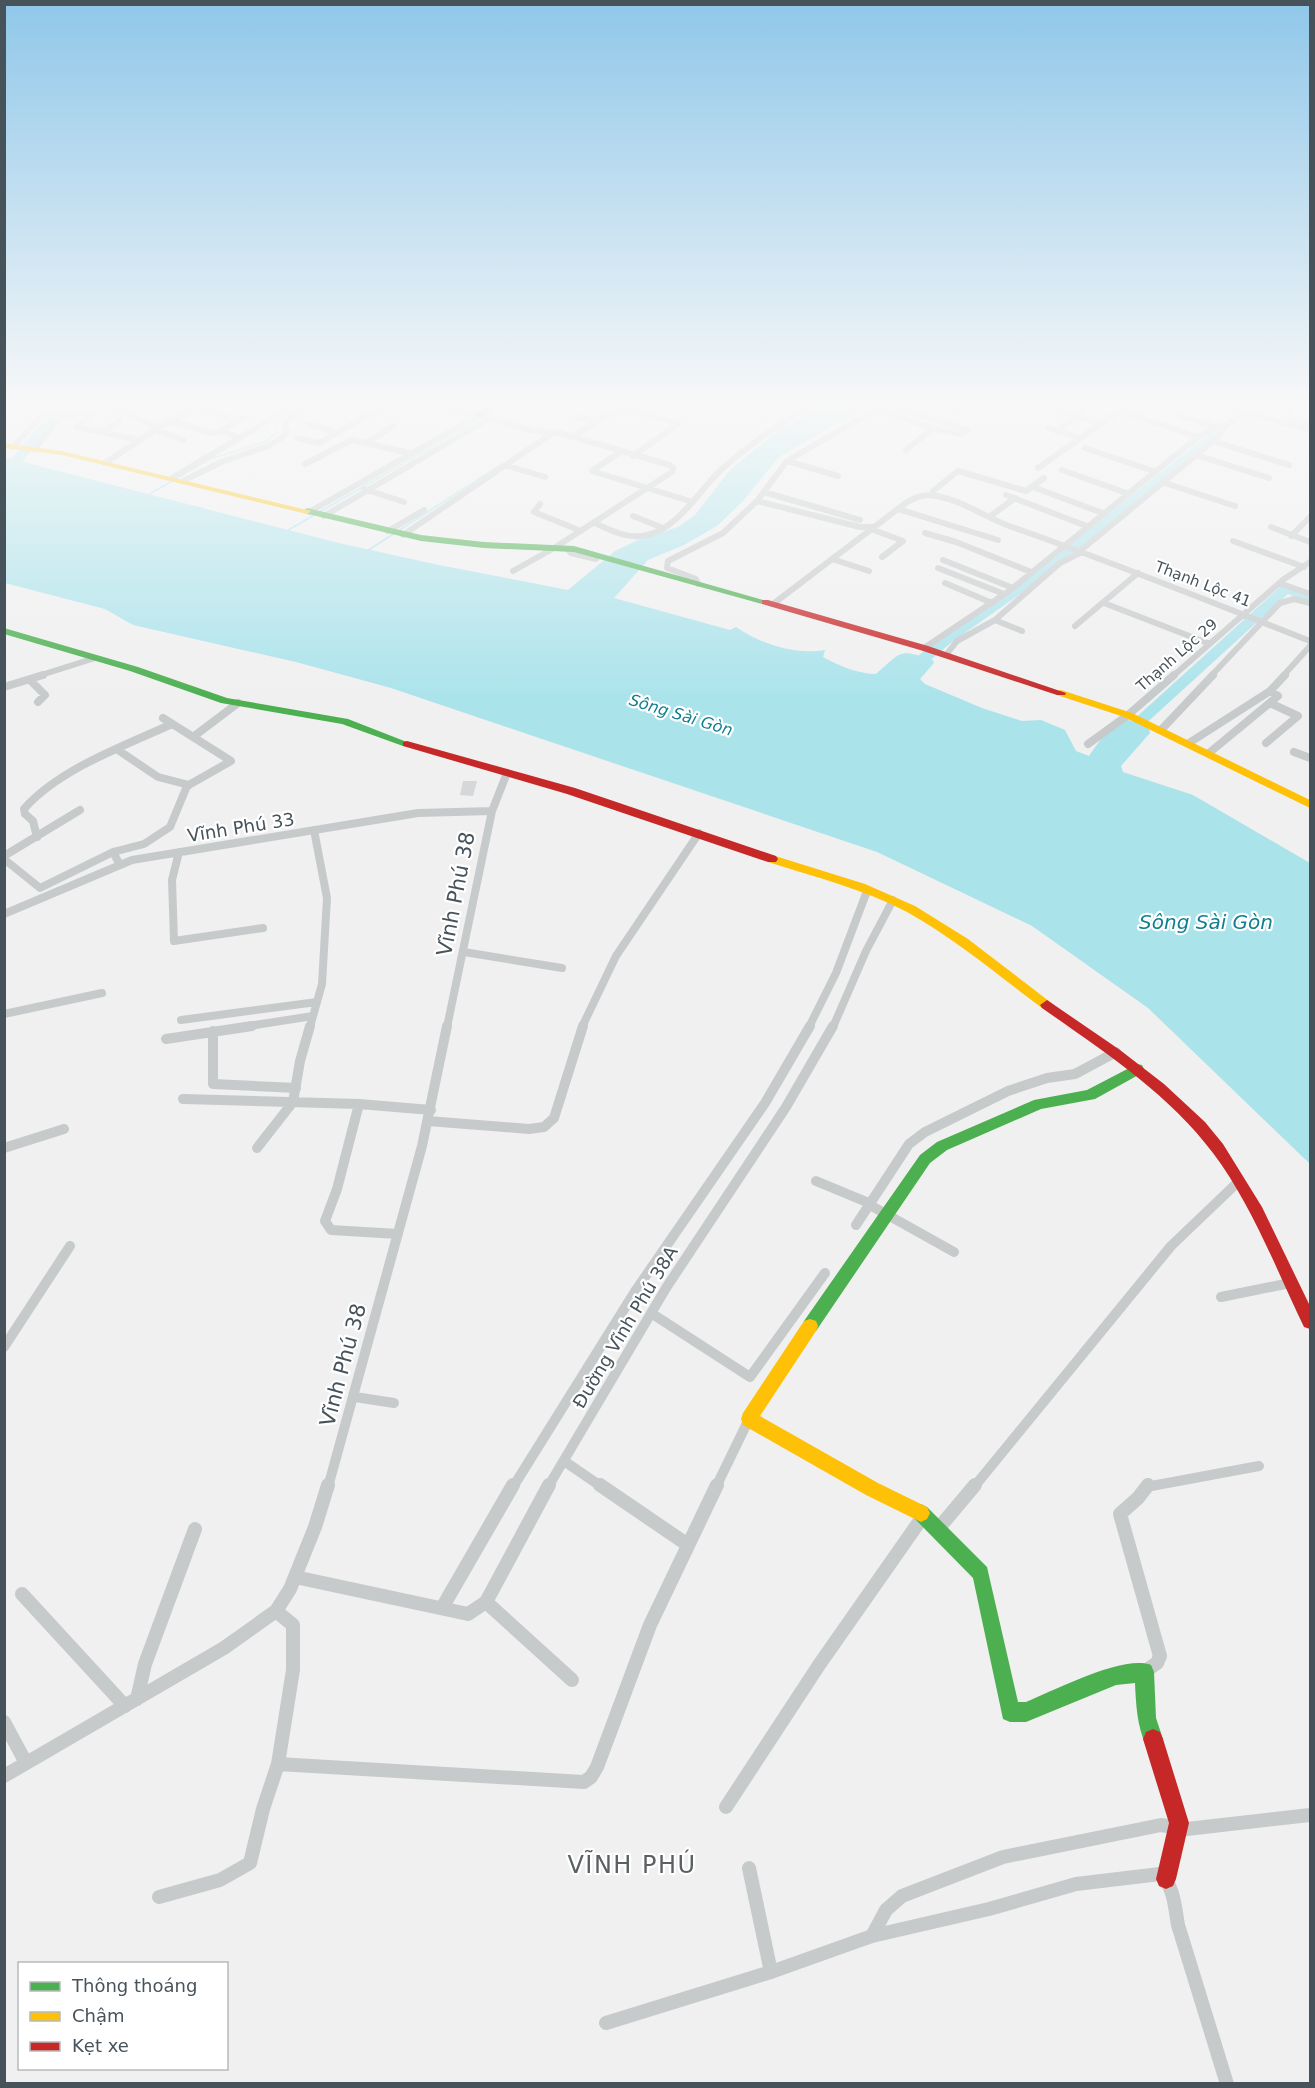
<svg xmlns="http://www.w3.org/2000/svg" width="1315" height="2088" viewBox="0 0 1315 2088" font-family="'DejaVu Sans',sans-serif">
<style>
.water{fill:#abe3eb}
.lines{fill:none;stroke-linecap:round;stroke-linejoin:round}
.stream{stroke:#abe3eb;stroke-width:2}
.river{fill:#abe3eb;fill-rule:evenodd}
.building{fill:#d6d7d8}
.street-far3{stroke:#c7cacb;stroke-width:6}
.street-far2{stroke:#c7cacb;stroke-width:8}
.street-far1{stroke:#c7cacb;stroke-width:10}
.street{stroke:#c7cacb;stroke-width:14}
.fast{fill:#4caf50;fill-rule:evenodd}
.slow{fill:#ffc107;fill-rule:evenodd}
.jam{fill:#c62828;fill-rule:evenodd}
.labels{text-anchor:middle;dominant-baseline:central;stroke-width:4.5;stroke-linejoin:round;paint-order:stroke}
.far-street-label{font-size:15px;fill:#47535b;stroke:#fff}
.far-water-label{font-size:16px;font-style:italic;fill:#117f8f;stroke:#fff}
.street-label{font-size:18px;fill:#47535b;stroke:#fff}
.water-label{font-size:20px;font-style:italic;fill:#117f8f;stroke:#fff}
.near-street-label{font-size:21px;fill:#47535b;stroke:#fff}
.near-neighbourhood-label{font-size:24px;letter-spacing:1.5px;fill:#5b6063;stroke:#fff}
</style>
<rect width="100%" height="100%" fill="#f0f0f0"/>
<path class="water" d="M823,407H865L779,457L743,501L717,526L684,545L648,560L614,598L730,630L736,627C761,644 794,655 825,650L823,657C839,666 859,674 876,674C903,650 899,649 933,660L934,663L920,679L925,684L982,708L1022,721L1041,720L1065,730L1076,751L1089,756C1096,746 1112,721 1127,720C1134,720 1143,726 1149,729L1150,733L1121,766L1123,772L1193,795L1310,863V1164L1148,1008L1032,926L877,852L391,688L296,662L133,625L105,609L5,583L4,457L339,543L434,564L568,590L615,551L638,540L678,527L695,515L730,470L781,428Z"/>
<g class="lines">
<path class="stream" d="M146,496L210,459L265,442L278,432L276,425L278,421L299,407
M285,532L478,420
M367,551L502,464"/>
<path class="river" d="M65,407H92L86,410L60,415L8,479L4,480V468L52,410Z
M1214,430L1220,433L1218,435L1054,570L952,642L909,678H899L897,675L899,672L942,636L1044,565Z
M1286,585L1310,593V602L1288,594L1130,738H1120L1117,735L1120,732L1281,586Z"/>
</g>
<path class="building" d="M463,781H477L473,796L460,795Z"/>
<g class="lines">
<path class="street-far3" d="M113,407L158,428
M199,407L227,417
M446,407L534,431L560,433L670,465L673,468L672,472L554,548L513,571
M622,407L678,424
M678,407L682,408
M892,407L968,430L961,434L933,428
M947,407L960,411
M1060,407L1058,411L1101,424
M1228,407L1310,430
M877,409L933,428L906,450
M1120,411L1198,437
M1181,416L1218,428
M1288,418L1293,407
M1292,419L1310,424
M170,421L213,433L223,432
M597,422L622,407
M308,424L338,433
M1048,428L1081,438
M154,430L184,440
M1057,431L1088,407
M104,432L119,421
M571,437L597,422L577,417
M239,438L222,430L245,417
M297,438L319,443L383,407
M1213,441L1289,465
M368,442L393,426
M13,447L41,417L60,407
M1085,448L1156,472
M35,449L60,417L91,411L93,413L77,427L140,440
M1196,455L1269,478
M633,456L678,424
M787,461L838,476
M105,463L158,428L196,407
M305,464L352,440L409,453
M505,465L545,477
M1038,468L1125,407
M1062,470L1129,494
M592,471L693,502
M592,471L620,452
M172,478L291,407
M183,481L221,462L268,446L283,437L287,431L285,423L305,407
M1162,482L1235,506
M1033,487L1105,514
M364,489L404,502
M764,492L860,520
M933,495V491L958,471L1026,491L1044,478
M1006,495L1089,527
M757,501L860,527H874
M540,504L534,512L581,531
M898,509L998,540
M309,512L479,415
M992,515L1015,498
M324,516L490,418
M633,516L663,528
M594,523C612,530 627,540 647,535C680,527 698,491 722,469C748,445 778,425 808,407
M1271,527L1310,542
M871,529L903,541L882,557
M388,531L424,510
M925,533L956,542L1031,572
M403,535L554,432
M1291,536L1310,517
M1233,541L1304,567
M568,550L571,553L596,559
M1080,551L1218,437L1226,425L1245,412
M832,559L869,571
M943,560L1013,588
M938,568L1004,594
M945,583L992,603
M1279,583L1310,594
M698,584L696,579L667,568L668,561L723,533L757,501L787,461L880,407
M1104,603L1210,644
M773,604L907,502C918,496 925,494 937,496C966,502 986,518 1012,527C1112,562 1211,602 1310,641
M995,620L1060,563L1082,552
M1075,626L1138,573
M924,648L1009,591L1198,437L1216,427L1226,425
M946,655L957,641L995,620L1022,631
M38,676L95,658
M1173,676L1284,579L1310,562
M1211,676L1280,603L1294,599L1310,603
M1283,676L1310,646"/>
<path class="street-far2" d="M30,680L45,695L38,702
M4,687L43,675
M1161,730L1213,675
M193,737L238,703
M1189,743L1270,691L1285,675
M1266,743L1298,716L1270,703
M1088,744L1128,715L1174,675
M118,750L158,777L189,785
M1294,752L1310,758
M1209,753L1278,696L1270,691
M37,837L33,821L25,814L24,809C59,769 124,746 172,724
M179,852L172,880L174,941L263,928
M4,856L80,810
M4,859L40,888L113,852
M120,865L113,852L144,844L170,827L187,786L231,761L163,718
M4,914L132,860L418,813L492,811
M464,952L562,968
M4,1014L102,993
M181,1020L317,1002
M242,1027L313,1016
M310,1027L322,984L327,898L314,830
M447,1027L492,811L507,773
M582,1027L616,956L699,833
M809,1027L836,973L867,891
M833,1027L866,951L893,900"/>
<path class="street-far1" d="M213,1031V1084L296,1088
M166,1039L252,1026
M183,1099L359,1104L337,1189L325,1221L331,1230L398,1234
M359,1104L431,1110
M428,1121L529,1129L544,1127L554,1118L583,1026
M4,1148L64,1129
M257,1148L293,1102L300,1061L310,1026
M816,1181L869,1203
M868,1204L954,1252
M856,1225L909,1144L925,1132L1008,1091L1047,1078L1075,1074L1116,1052
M1221,1297L1290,1283
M651,1313L750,1377L825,1273
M4,1347L70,1246
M355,1397L394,1403
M564,1461L602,1487
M328,1487L422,1146L447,1026
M513,1487L636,1290L765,1103L810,1026
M548,1487L666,1288L786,1107L833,1026
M716,1487L749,1419
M974,1487L1171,1246L1238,1182
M1146,1487L1259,1466"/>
<path class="street" d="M600,1485L688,1545
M938,1529L975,1485
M295,1577L468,1614L486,1602L549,1485
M22,1594L125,1706
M486,1602L572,1680
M442,1608L513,1485
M276,1611L293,1625V1670L278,1764L584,1782L591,1777L597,1767L650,1625L717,1485
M1144,1672L1157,1663L1160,1656L1120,1514L1138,1498L1148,1485
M137,1699L145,1664L195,1529
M4,1722L26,1763
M4,1776L224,1648L276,1611L290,1589L315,1527L328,1485
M726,1807L819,1665L924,1515
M749,1868L771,1972
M159,1897L220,1880L250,1863L263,1809L278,1764
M872,1936L886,1910L902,1896L1003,1857L1161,1825L1187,1829L1310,1815
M606,2023L771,1972L872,1936L989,1909L1076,1884L1160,1874C1174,1885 1175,1908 1178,1925L1227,2084"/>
<path class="fast" d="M487,407H497L482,417H476V413Z
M307,508L421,535L484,542L574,546L770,602L762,604L574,552L484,548L421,541L304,513L303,511Z
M4,628L138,667L227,698L348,719L412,744L411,746H403L342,724L221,703L130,671L4,634Z
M1137,1064L1142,1065L1144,1069L1142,1073L1095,1099L1041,1109L947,1150L930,1163L816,1331L810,1333L804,1331L802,1326L804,1321L920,1155L937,1142L1034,1100L1087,1090Z
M921,1504L927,1507L987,1567L1018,1702H1026C1053,1691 1124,1654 1151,1665L1154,1672L1156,1718L1163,1739L1160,1746L1153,1749L1146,1746C1137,1725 1136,1706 1135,1683L1116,1685L1026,1722H1010L1003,1719L973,1578L915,1519L912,1513L915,1507Z"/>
<path class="slow" d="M4,443L62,451L311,511L307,514L62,455L4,448Z
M1061,690L1132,713L1310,800V808L1124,717L1057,695V691Z
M772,855L865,884L915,906L968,939L1054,1005L1047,1010L1042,1008C998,975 955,939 907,912C863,889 815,877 768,862L766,859L768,856Z
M810,1319L816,1321L818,1326L816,1331L760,1416L878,1483L927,1507L930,1513L927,1519L921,1522L866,1495L743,1425L741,1419L743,1413L804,1321Z"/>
<path class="jam" d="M762,600H768L928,646L1066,693L1065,695H1057L920,650L762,604Z
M407,741L575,788L776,856L778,859L776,862H768L567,794L403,746V742Z
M1047,1000L1120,1050L1164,1084L1205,1122L1223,1144L1262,1207L1310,1306V1329L1304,1327C1276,1269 1252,1205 1213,1153C1168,1093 1103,1051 1042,1008L1040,1005Z
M1153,1729L1160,1732L1163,1739L1189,1823L1176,1879L1173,1886L1166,1889L1159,1886L1156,1879L1169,1823L1143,1739L1146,1732Z"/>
</g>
<linearGradient id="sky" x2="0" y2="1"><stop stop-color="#8fc7e9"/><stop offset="0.58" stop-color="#f8f8f8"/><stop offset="1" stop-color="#f8f8f8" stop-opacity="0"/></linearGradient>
<rect width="1315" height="699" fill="url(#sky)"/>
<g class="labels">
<g class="far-street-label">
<text transform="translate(1203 584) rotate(21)">Thạnh Lộc 41</text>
<text transform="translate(1177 655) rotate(-41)">Thạnh Lộc 29</text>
</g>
<g class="far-water-label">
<text transform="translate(681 715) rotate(17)">Sông Sài Gòn</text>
</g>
<g class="street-label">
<text transform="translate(241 827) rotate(-9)">Vĩnh Phú 33</text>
<text transform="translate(625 1327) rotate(-59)">Đường Vĩnh Phú 38A</text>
</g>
<g class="water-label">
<text x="1206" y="922">Sông Sài Gòn</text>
</g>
<g class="near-street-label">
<text transform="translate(456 894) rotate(-79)">Vĩnh Phú 38</text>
<text transform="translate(343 1365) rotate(-75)">Vĩnh Phú 38</text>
</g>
<g class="near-neighbourhood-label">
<text x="632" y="1865">VĨNH PHÚ</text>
</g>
</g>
<rect width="1315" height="2088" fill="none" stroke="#47535b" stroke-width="12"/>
<rect x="18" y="1962" width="210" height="108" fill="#ffffff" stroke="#b5babd" stroke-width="1.5"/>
<rect x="30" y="1982" width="30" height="9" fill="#4caf50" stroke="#b5babd" stroke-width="1.5"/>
<text x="72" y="1992" font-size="18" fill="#47535b">Thông thoáng</text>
<rect x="30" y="2012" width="30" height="9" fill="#ffc107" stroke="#b5babd" stroke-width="1.5"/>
<text x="72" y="2022" font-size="18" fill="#47535b">Chậm</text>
<rect x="30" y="2042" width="30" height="9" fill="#c62828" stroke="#b5babd" stroke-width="1.5"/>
<text x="72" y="2052" font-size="18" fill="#47535b">Kẹt xe</text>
</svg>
